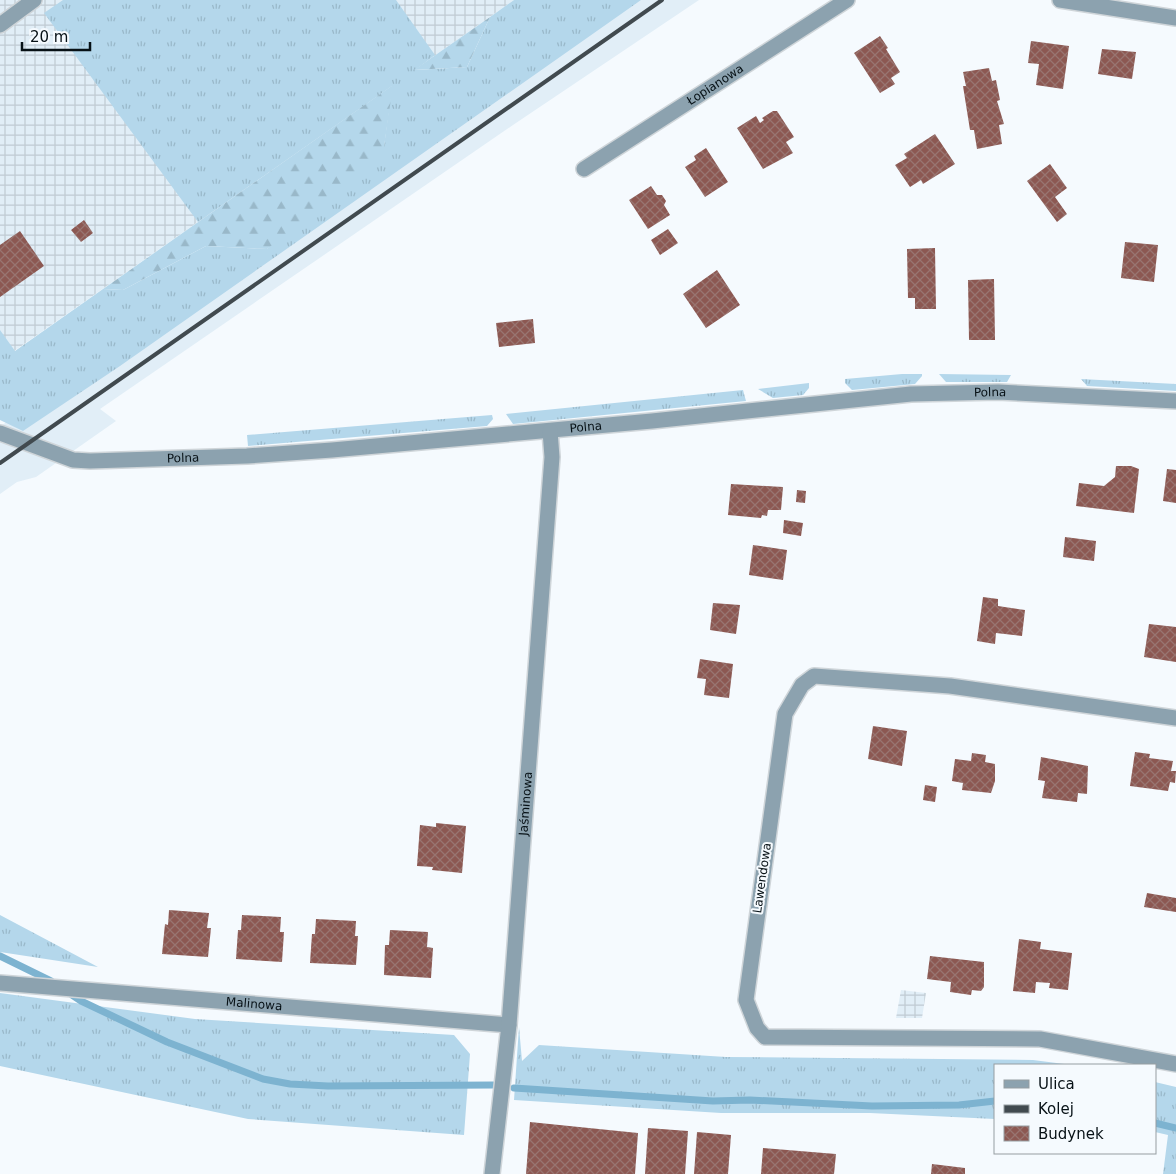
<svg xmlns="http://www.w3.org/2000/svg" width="1176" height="1174" viewBox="0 0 1176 1174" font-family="'DejaVu Sans',sans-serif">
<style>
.built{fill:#e1eef7}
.industrial{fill:url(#industrial-grid)}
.grass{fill:url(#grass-tufts)}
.forest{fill:url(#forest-firs)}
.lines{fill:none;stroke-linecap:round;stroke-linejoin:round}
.stream{stroke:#7db3d0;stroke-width:7}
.building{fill:url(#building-cross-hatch)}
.minor-casing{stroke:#cfd5d9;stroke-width:18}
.minor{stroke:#8ca2af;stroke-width:15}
.rail{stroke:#414a4f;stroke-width:4}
.labels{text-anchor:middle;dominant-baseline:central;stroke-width:4;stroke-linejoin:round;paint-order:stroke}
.street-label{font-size:12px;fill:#071116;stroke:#f5fafe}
</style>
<defs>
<pattern id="industrial-grid" width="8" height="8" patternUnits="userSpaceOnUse" patternTransform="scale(1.25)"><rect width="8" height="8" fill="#e1eef7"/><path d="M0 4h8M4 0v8" fill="none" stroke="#c0cbd3"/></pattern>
<pattern id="grass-tufts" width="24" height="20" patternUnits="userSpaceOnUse" patternTransform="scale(1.25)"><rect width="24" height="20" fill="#b4d7eb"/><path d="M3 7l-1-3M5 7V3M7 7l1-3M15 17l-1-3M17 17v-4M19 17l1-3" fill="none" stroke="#99b8c9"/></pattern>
<pattern id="forest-firs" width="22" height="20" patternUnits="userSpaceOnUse" patternTransform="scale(1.25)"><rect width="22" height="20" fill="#b4d7eb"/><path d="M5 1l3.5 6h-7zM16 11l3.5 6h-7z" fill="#99b8c9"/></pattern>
<pattern id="building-cross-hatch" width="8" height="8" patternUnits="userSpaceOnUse" patternTransform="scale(1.25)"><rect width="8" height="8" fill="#8c5852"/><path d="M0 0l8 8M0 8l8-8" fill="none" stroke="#987571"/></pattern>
</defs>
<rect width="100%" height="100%" fill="#f5fafe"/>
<path class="built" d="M627,0H699L513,125L100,409L116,421L36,477L17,482L0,494V428L23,405Z"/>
<path class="industrial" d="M0,0H514L0,361Z
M901,990L926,993L922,1018H896Z"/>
<path class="grass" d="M63,0H396L435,55L415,70L467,67L490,17L514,0H641L120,366L23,431L0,420V330L15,351L103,289L123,290L206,246L267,249L384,146L392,86L198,222L44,13Z
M902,374H922V376L915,384L852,390L845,383V379Z
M939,374L1011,375L1007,382H946Z
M1081,379L1176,384V391L1087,386Z
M809,383V388L803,395L773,398L758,389Z
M743,390L746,401L513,424L506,414Z
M492,415L493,419L487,426L248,446L247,435Z
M0,915L98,967L0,952Z
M0,993L195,1019L454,1035L470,1054L464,1135L248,1119L0,1066Z
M519,1027L522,1061L539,1045L726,1057L1033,1060L1072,1065H995V1119L870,1113H721L514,1100Z
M1155,1082L1176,1087V1174H1163L1168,1135L1155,1132Z"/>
<path class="forest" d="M490,17L467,67L414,70Z
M393,85L384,147L323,209L267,249L206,246L123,290L103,289Z"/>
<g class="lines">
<path class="stream" d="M0,956L51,981
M72,995L81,1001L167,1042L263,1079L290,1084L328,1086L493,1085
M514,1088L713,1101L750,1100L872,1106L959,1105L995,1101
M1155,1123L1176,1128"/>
</g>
<path class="building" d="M880,36L888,48L886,49L900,72L891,78L895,84L880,93L854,53Z
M1031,41L1069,46L1063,89L1036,85L1039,64L1028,63Z
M1102,49L1136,52L1132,79L1098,74Z
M989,68L992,81L996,80L1000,100L997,101L1004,124L999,125L1002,144L977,149L974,130H970L963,86H966L963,72Z
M773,111H777L794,137L786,142L793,153L763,169L737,128L756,116L760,123L764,120L762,118Z
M935,134L955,164L923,184L921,180L910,187L895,165L907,158L904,154Z
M706,148L728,182L705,197L685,167L696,160L694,156Z
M1050,164L1067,188L1055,197L1067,214L1057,222L1027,181Z
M651,186L657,195H662L666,201L664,205L670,215L648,229L629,200Z
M84,220L93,233L81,242L71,230Z
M668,229L678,243L660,255L651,240Z
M20,231L44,266L0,297V245Z
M1125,242L1158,245L1154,282L1121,278Z
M935,248L936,309H915V298H908L907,249Z
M717,270L740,305L706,328L683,294Z
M994,279L995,340H969L968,280Z
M533,319L535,343L499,347L496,323Z
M1116,466H1131L1139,469L1134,513L1076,506L1079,483L1104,486L1115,477Z
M1167,469L1176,470V503L1163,501Z
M731,484L783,487L781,510H768L767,516L762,515L761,518L728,515Z
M797,490L806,491L805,503L796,502Z
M784,520L803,523L801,536L783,533Z
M1065,537L1096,541L1094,561L1063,557Z
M753,545L787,550L783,580L749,575Z
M983,597L998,599V606L1025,610L1022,636L996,633L995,644L977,641Z
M713,603L740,605L736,634L710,630Z
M1149,624L1176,627V662L1144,657Z
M700,659L733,664L729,698L704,695L706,679L697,678Z
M873,726L907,731L902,766L868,759Z
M1135,752L1150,754L1149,758L1173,761L1171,771H1176L1175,783L1170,782L1168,791L1130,786Z
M972,753L986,755L985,762L995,764V781L991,793L962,790L963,783L952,781L955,759L971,761Z
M1041,757L1088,766L1087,794L1078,793L1077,802L1042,798L1045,781L1038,780Z
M925,785L937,787L935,802L923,800Z
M436,823L466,826L462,873L432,870L433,867L417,866L420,825L436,827Z
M1147,893L1176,898V912L1144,907Z
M169,910L209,913L207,928H211L208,957L162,954L165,924L168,925Z
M242,915L281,917L280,932H284L282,962L236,959L238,930H241Z
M316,919L356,921L355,936H358L356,965L310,963L312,934H315Z
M390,930L428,932L427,947L433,948L431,978L384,975L385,945H389Z
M1019,939L1041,942L1040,949L1072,953L1068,990L1049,988L1050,983L1036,982L1035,993L1013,991Z
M930,956L984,962V987L981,991L972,990L971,995L950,992L951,982L927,979Z
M530,1122L638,1133L635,1174H526Z
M648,1128L688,1131L685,1174H645Z
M697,1132L731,1135L728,1174H694Z
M763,1148L836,1154L834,1174H761Z
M932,1164L965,1168V1174H931Z"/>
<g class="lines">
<defs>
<g id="minor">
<path d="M1060,0L1176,18"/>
<path d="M0,25L34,0"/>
<path id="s1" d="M584,169L847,0"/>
<path id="s2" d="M0,433L73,460L90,461L247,456L332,450L652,421L911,394L998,392L1176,401"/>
<path d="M1176,718L950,686L814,676L802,685L785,714L746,1000L757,1028L765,1037L1040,1039L1176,1064"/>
<path id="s3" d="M0,983L509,1025"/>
<path id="s4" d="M492,1174L509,1025L552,457L550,431"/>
</g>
</defs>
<use href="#minor" class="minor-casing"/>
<use href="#minor" class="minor"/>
<path class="rail" d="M0,463L662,0"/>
</g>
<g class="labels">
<g class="street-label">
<text stroke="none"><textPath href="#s1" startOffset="156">Łopianowa</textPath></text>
<text stroke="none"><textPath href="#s2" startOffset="998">Polna</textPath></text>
<text stroke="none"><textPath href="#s2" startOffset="592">Polna</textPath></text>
<text stroke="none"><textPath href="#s2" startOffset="188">Polna</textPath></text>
<text stroke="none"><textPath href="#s4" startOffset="372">Jaśminowa</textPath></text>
<text transform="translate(762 878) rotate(-82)">Lawendowa</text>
<text stroke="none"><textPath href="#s3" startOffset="255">Malinowa</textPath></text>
</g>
</g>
<rect x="994" y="1064" width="162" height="90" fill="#f5fafe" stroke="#969da1"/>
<rect x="1004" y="1080" width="25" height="8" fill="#8ca2af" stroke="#969da1"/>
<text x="1038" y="1089" font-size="15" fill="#071116">Ulica</text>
<rect x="1004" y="1105" width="25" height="8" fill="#414a4f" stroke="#969da1"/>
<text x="1038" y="1114" font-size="15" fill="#071116">Kolej</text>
<rect x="1004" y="1126" width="25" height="15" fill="url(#building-cross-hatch)" stroke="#969da1"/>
<text x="1038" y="1139" font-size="15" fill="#071116">Budynek</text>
<path d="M22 42v8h68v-8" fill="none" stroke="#071116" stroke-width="2.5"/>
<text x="30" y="42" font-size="15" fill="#071116" stroke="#f5fafe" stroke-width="4" paint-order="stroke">20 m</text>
</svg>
